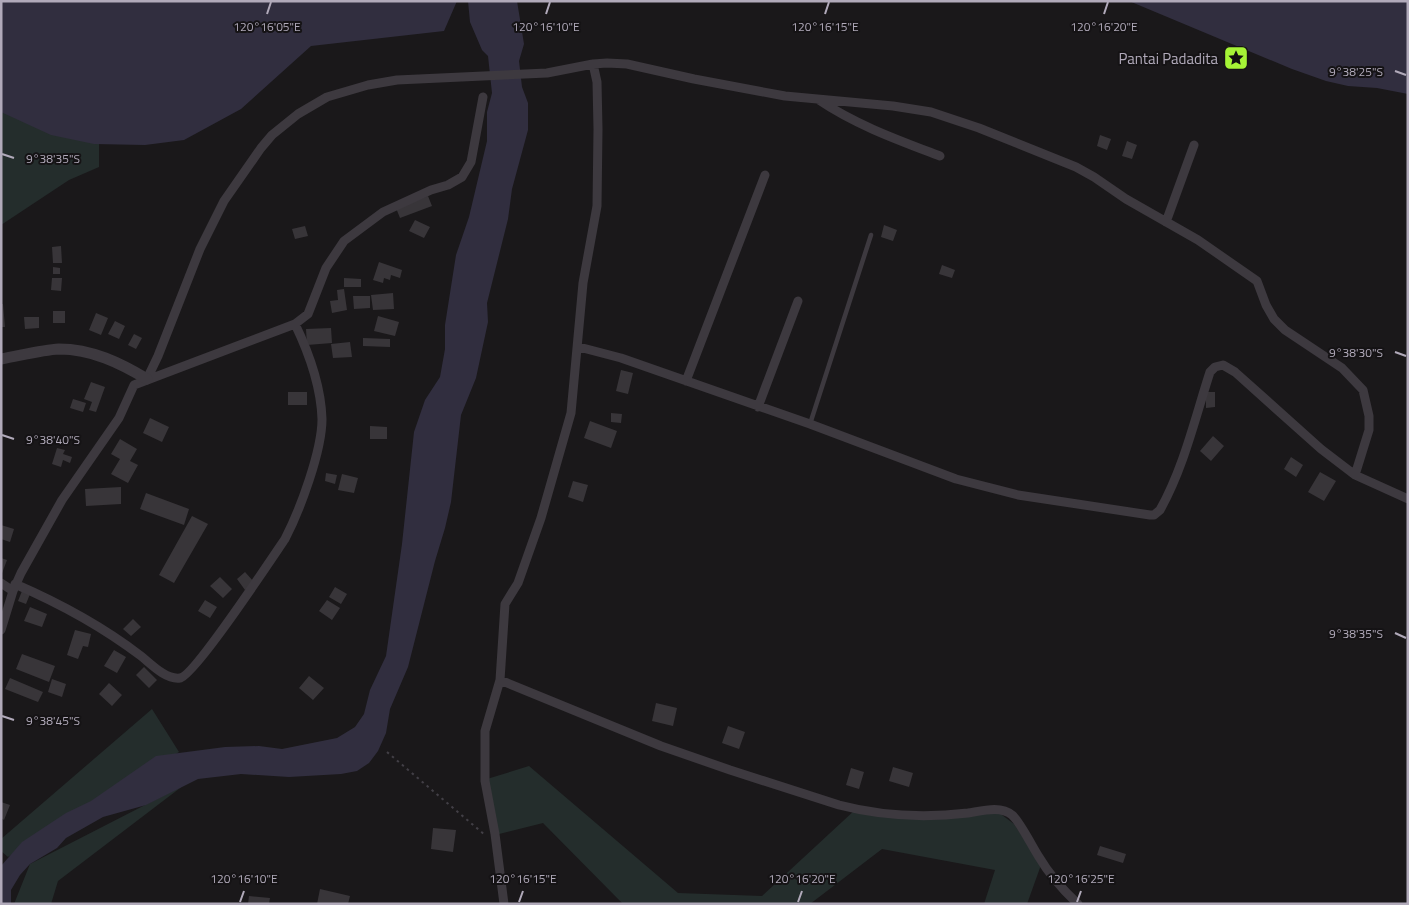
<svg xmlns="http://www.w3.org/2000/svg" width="1409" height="905" viewBox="0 0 1409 905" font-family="'Titillium Web',sans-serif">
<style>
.green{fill:#242d2c}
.water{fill:#312e3f}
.building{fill:#383539}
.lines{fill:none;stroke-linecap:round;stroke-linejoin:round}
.path{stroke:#423f46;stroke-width:2;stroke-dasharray:2.5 4;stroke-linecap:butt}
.service{stroke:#3d393f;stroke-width:4.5}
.minor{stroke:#3d393f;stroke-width:9}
.tertiary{stroke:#3d393f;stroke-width:11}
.ticks{fill:none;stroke:#b1aaba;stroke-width:2}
.labels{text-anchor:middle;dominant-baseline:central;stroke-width:4;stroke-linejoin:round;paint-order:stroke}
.poi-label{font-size:15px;fill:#b1aaba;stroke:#151315;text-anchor:end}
.ticks-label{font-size:12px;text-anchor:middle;fill:#b1aaba;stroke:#151315;stroke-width:4;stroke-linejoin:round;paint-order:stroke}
</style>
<rect width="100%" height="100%" fill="#1a181a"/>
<path class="green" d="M1,95L99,131V167L69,180L1,225Z
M152,709L179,752L8,857L1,851V839Z
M529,766L678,893L762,896L856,809L929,817L998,812L1014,824L1041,865L1027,904H984L995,870L882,849L810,904H623L543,823L499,834L487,779Z
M184,785L58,881L51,904H14L30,864Z"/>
<path class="water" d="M1,1H457L444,31L311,46L241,109L184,140L145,145L94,144L51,135L1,112Z
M468,1H517L524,44L519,61L522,87L528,103V130L512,189L508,219L487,303L488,322L476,378L461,415L451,502L445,528L435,561L408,667L390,709L386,733L378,751L369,763L357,771L341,774L289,777L241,774L198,779L146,805L103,817L66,838L57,848L30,864L20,875L11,890V904H1V866L22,842L66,813L91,801L156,756L225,747L259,746L282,749L337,738L355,727L364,714L370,690L386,656L402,544L414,432L425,400L440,377L445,349V325L456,255L469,217L487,141V112L492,93L488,56L482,50L470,22Z
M1129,1H1408V94L1377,88L1348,86L1326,81L1292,69Z"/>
<path class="building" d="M1100,135L1111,139L1107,150L1097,146Z
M1127,141L1137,145L1132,159L1122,156Z
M428,196L432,206L400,218L396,208Z
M415,220L430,227L424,238L409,231Z
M884,225L897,230L893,241L881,237Z
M305,226L308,236L295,239L292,229Z
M61,246L62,263H53L52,247Z
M379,262L402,270L400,278L391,275L390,280L384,278L383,283L373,280Z
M942,265L955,270L952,278L939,274Z
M53,267L60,268V274H53Z
M52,278H62L61,291L51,290Z
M344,278L361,279V287H344Z
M344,289L347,310L332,313L330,301L338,300L337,290Z
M393,293L394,309L373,310L371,295Z
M353,296H370V308L354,309Z
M1,304H3L5,327H1Z
M53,311H65V323H53Z
M96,313L108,318L101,335L89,330Z
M378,316L399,322L395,336L374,331Z
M24,317H39V328L25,329Z
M115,321L125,326L119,339L108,334Z
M331,328L332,343L307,345L306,329Z
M134,334L142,338L136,349L128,345Z
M363,338L390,339V347L363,346Z
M350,342L352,357L333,358L331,344Z
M621,370L633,373L628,394L616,391Z
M91,382L105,387L96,412L89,410L92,402L84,399Z
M288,392H307V405H288Z
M1206,392H1215V407L1206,408Z
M73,399L86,403L83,412L70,408Z
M611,413L622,414L621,423L611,422Z
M150,418L169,427L162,442L143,433Z
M590,421L617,431L611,448L584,438Z
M370,426L387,427V439H370Z
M1213,436L1224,446L1211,461L1200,451Z
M120,439L137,449L130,461L138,465L128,483L111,474L120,459L111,454Z
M57,448L65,450L63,454L72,457L70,463L63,460L61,467L52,464Z
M1291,457L1303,465L1296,477L1284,469Z
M1320,472L1336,481L1324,501L1308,492Z
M326,473L337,475L335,484L325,481Z
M342,474L358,478L354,493L338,490Z
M573,481L588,485L583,502L568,497Z
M121,487V504L86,506L85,489Z
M146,493L189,509L184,525L140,509Z
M192,516L208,524L174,583L159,575Z
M1,525L14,529L10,542L1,539Z
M1,558L7,560L1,576Z
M245,572L254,582L245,590L237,579Z
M220,577L232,589L223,598L210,586Z
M335,587L347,594L341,604L329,597Z
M22,591L30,594L26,604L18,601Z
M205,600L217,607L210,618L198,611Z
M327,600L340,608L332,620L319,611Z
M30,607L47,614L42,627L24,621Z
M133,619L141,627L131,636L123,629Z
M75,630L91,634L88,647L83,646L78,659L67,655Z
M114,650L126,657L117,673L104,666Z
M22,654L55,666L49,682L16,669Z
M144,667L157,680L149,688L136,675Z
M309,676L324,688L313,700L299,688Z
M10,678L43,692L38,702L5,689Z
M52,679L66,684L62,697L48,692Z
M109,683L122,695L112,706L99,694Z
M656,703L677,708L673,726L652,721Z
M728,726L745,732L739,749L722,743Z
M893,767L913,773L909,787L889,781Z
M851,768L864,772L859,789L846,785Z
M1,802L10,805L4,820L1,818Z
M433,828L456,830L453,852L431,849Z
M1100,846L1126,854L1123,863L1097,855Z
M320,889L350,896L348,904H317Z
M249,896L270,898L269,904H248Z"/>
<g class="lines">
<path class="path" d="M387,752L485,835"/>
<path class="service" d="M810,424L871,235"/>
<path class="minor" d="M819,100C856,125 898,140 940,156
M1166,222L1194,145
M579,347L621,358L810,424L956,479L1018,495L1150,515H1154L1160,510C1184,467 1195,418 1210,372L1215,367L1223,365L1235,372L1321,449L1355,475L1408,499
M147,379L158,356L200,249L224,201L261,148L272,135L298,114L327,97L368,85L397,80L547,73L593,64
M686,381L765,175
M758,407L798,301
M1,583L13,591
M15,584C59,603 103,627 141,656C151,664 166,680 180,678C194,676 272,558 285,539C300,510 322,451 322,419C321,387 309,353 295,324
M1,630L13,591L21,573L62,500L119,418L134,385L295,324L308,314L326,268L344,241L383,212L431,190L448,185L462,177L471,162L483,97
M500,680L661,746L730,770L839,805C881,816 925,818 968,813C981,811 1001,805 1012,815C1019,820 1033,848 1039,857C1049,874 1063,890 1078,904
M504,904L495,834L485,781V731L500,680L505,604L518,583L541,518L571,413L583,283L597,206L598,129L597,82L593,64L607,63L627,64L694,79L785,96L893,106L931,112L979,128L1076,167L1094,177L1126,199L1198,240L1257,281L1266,305L1274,319L1285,330L1342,368L1363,390L1369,416V430L1355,475"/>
<path class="tertiary" d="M1,359C19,356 41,350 59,349C92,349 120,363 147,379"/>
</g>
<path class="ticks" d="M267,14L271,2M546,14L550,2M825,14L829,2M1104,14L1108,2M1395,71L1406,75M2,154L14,158M1395,352L1406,356M2,435L14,439M1395,633L1406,638M2,716L14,720M240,902L244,891M519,902L523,891M798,902L802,891M1077,902L1081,891"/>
<defs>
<symbol id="sight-square" viewBox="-11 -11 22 22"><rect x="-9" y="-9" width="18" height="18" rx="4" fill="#a5f436" stroke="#151315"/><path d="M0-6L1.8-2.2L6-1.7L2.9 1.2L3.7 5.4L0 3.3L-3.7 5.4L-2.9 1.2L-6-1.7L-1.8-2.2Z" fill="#111"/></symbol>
</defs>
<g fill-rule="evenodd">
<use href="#sight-square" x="1222" y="44" width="28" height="28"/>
</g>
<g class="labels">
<g class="poi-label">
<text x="1218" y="58">Pantai Padadita</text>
</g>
</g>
<g class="ticks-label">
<text x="546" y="31">120°16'10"E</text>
<text x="825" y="31">120°16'15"E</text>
<text x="1104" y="31">120°16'20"E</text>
<text x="267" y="31">120°16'05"E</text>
<text x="1356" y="76">9°38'25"S</text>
<text x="53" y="163">9°38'35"S</text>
<text x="1356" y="357">9°38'30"S</text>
<text x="53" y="444">9°38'40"S</text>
<text x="1356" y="638">9°38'35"S</text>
<text x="53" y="725">9°38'45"S</text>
<text x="244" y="883">120°16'10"E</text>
<text x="523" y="883">120°16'15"E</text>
<text x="802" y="883">120°16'20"E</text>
<text x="1081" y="883">120°16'25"E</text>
</g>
<rect width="1409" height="905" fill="none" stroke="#b1aaba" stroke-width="5"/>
</svg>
